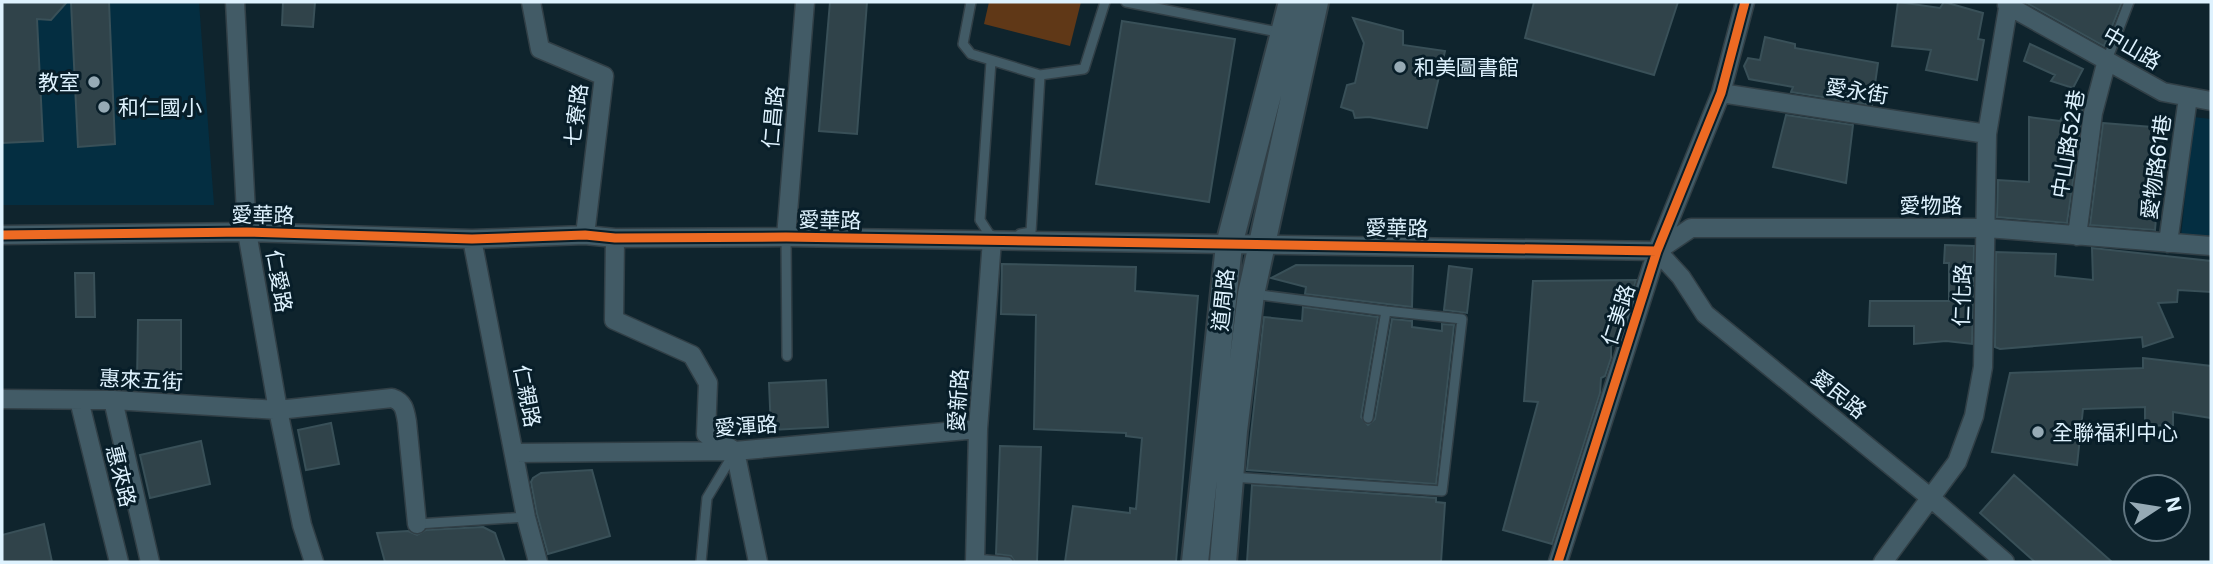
<svg xmlns="http://www.w3.org/2000/svg" width="2213" height="564" viewBox="0 0 2213 564" font-family="Inter,'Noto Sans TC',sans-serif">
<style>
.built{fill:#042e41}
.green{fill:#603817}
.building{fill:#30434a;stroke:#395058;stroke-width:2}
.lines{fill:none;stroke-linecap:round;stroke-linejoin:round}
.service-casing{stroke:#313f46;stroke-width:12}
.minor-casing{stroke:#313f46;stroke-width:21}
.secondary-casing{stroke:#313f46;stroke-width:30}
.service{stroke:#425b66;stroke-width:9}
.minor{stroke:#425b66;stroke-width:18}
.secondary{stroke:#425b66;stroke-width:26}
.cycleway-casing{stroke:#081e29;stroke-width:13}
.cycleway{stroke:#ed6a23;stroke-width:9}
.poi-dot{fill:#96aab5;stroke:#081e29;stroke-width:2.5}
.labels{text-anchor:middle;dominant-baseline:central;stroke-width:6;stroke-linejoin:round;paint-order:stroke}
.street-label{font-size:21px;fill:#def2fe;stroke:#081e29}
.poi-label{font-size:21px;fill:#def2fe;stroke:#081e29;text-anchor:start}
</style>
<rect width="100%" height="100%" fill="#0f242d"/>
<path class="built" d="M2,2H199L214,205H2Z
M2193,117L2211,119V240L2181,237Z"/>
<path class="green" d="M989,2H1081L1070,46L984,24Z"/>
<path class="building" d="M2,2H67L51,20L37,19L43,141L2,143Z
M71,2H109L115,144L78,147Z
M283,2H315L313,27L282,25Z
M830,2H867L857,134L819,131Z
M1534,2H1678L1654,75L1525,38Z
M1898,2L1940,8L1944,2L1983,13L1978,39L1984,40L1977,80L1926,70L1931,50L1892,46Z
M2025,2H2122L2104,46Z
M1353,18L1403,31V45L1445,51L1427,128L1369,117L1355,118L1353,111L1341,107L1347,85L1355,83L1364,43Z
M1122,21L1235,39L1209,202L1096,184Z
M1765,37L1795,44V48L1878,63L1872,105L1791,92L1793,87L1749,79L1744,66L1748,58L1760,60Z
M2030,44L2083,69L2073,88L2051,81L2055,75L2024,61Z
M2073,98L2084,103L2067,223L1997,217L1998,180L2029,182V117L2060,121Z
M1786,115L1853,125L1846,183L1773,167Z
M2103,123L2164,128L2155,230L2090,225Z
M1945,245L1974,246L1972,344L1946,341L1914,344V326H1869L1870,301H1949V263H1944Z
M2092,248L2211,261V292L2178,290L2177,302L2158,303L2173,337L2143,347L2142,337L2000,349L1995,347L1996,252L2056,254L2055,276L2093,280Z
M1002,264L1136,267L1135,291L1198,296L1176,562H1065L1073,506L1130,513V508L1136,509L1142,438L1126,436V433L1034,429L1036,315L1001,314Z
M1296,265L1413,266L1412,307L1305,294L1306,287L1271,278Z
M1449,266L1472,269L1467,313L1444,310Z
M75,273H94L95,317H76Z
M1636,280L1623,322H1620L1615,345H1611V358L1605,376L1601,378L1600,393L1552,544L1503,530L1538,402L1524,401L1533,281Z
M1303,307L1378,317L1361,417L1368,425L1375,419L1392,319L1412,321V327L1442,331V324L1454,325L1436,484L1247,470L1264,317L1302,321Z
M138,320H181V383H137Z
M2143,358L2211,366V418L2173,412V425L2145,426V407L2083,409L2077,465L1992,452L2010,373L2143,368Z
M826,380L828,427L771,430L769,383Z
M331,423L339,464L306,470L298,430Z
M201,441L210,484L150,498L140,455Z
M1000,446L1041,447L1037,562H1015L1011,556L996,554Z
M592,470L610,536L548,554L537,514L531,482L533,478L541,473Z
M2014,475L2112,562H2035L1980,513Z
M1252,485L1436,498V502L1445,503L1441,562H1247Z
M44,524L52,562H2V535Z
M483,527L495,533L505,562H385L377,533L408,531L417,535L426,530Z"/>
<g class="lines">
<defs>
<path id="service" d="M971,2L963,44L971,54L1040,75L1084,69L1105,2
M1126,2L1283,33
M2107,60L2129,2
M991,61L980,220L993,240
M1020,234L1031,232L1040,75
M786,237L787,356
M1253,294L1386,311L1368,418
M1231,477L1442,491L1462,319L1386,311
M417,524L526,517
M976,559L1008,562
M701,562L707,498L734,453"/>
<path id="minor" d="M235,2L247,232L278,410L302,525L314,562
M531,2L540,49L604,76L585,235
M2007,5L2163,92L2211,101
M1721,93L1987,134
M2,235L247,232L472,239L585,235L615,238L786,237L1657,251
M2077,236L2093,113L2107,60
M786,237L805,2
M615,238L614,320L692,355L708,383L706,434L735,451L758,562
M472,239L526,517L538,562
M2168,243L2188,97
M1657,251L1691,228H1987L2211,246
M1657,251L1681,277L1705,314L1932,499L2005,562
M2,399L113,400L278,410L392,398C404,402 405,410 407,422L417,524
M79,400L119,562
M113,400L150,562
M515,453L735,451L978,429
M975,562L978,429L992,240
M1558,562L1657,251L1721,93L1745,2
M1883,562L1957,462L1974,416L1983,367L1987,134L2009,2"/>
<path id="secondary" d="M1195,562L1229,245L1292,2
M1223,562L1234,431L1251,294L1315,2"/>
</defs>
<use href="#service" class="service-casing"/>
<use href="#minor" class="minor-casing"/>
<use href="#secondary" class="secondary-casing"/>
<use href="#service" class="service"/>
<use href="#minor" class="minor"/>
<use href="#secondary" class="secondary"/>
<defs>
<path id="cycleway" d="M2,235L247,232L472,239L585,235L615,238L786,237L1657,251
M1558,562L1657,251L1721,93L1745,2"/>
</defs>
<use href="#cycleway" class="cycleway-casing"/>
<use href="#cycleway" class="cycleway"/>
</g>
<g class="poi-dot">
<circle cx="1400" cy="67" r="7"/>
<circle cx="94" cy="82" r="7"/>
<circle cx="104" cy="107" r="7"/>
<circle cx="2038" cy="432" r="7"/>
</g>
<g class="labels">
<g class="street-label">
<text transform="translate(2132 48) rotate(30)">中山路</text>
<text transform="translate(1857 91) rotate(9)">愛永街</text>
<text transform="translate(576 115) rotate(-83)">七寮路</text>
<text transform="translate(773 117) rotate(-85)">仁昌路</text>
<text transform="translate(2068 144) rotate(-81)">中山路52巷</text>
<text transform="translate(2156 167) rotate(-82)">愛物路61巷</text>
<text x="1931" y="205">愛物路</text>
<text transform="translate(263 215) rotate(1)">愛華路</text>
<text transform="translate(830 220) rotate(1)">愛華路</text>
<text transform="translate(1397 228) rotate(1)">愛華路</text>
<text transform="translate(279 281) rotate(80)">仁愛路</text>
<text transform="translate(1962 295) rotate(-88)">仁化路</text>
<text transform="translate(1223 300) rotate(-84)">道周路</text>
<text transform="translate(1618 315) rotate(-72)">仁美路</text>
<text transform="translate(141 380) rotate(3)">惠來五街</text>
<text transform="translate(1839 394) rotate(39)">愛民路</text>
<text transform="translate(527 396) rotate(79)">仁親路</text>
<text transform="translate(958 400) rotate(-86)">愛新路</text>
<text transform="translate(746 426) rotate(-4)">愛渾路</text>
<text transform="translate(121 476) rotate(76)">惠來路</text>
</g>
<g class="poi-label">
<text x="1414" y="67">和美圖書館</text>
<text x="80" y="82" text-anchor="end">教室</text>
<text x="118" y="107">和仁國小</text>
<text x="2052" y="432">全聯福利中心</text>
</g>
</g>
<rect width="2213" height="564" fill="none" stroke="#def2fe" stroke-width="7"/>
<g transform="translate(2157 508) rotate(78)"><circle r="33" fill="#081e29" stroke="#5e737e" stroke-width="2"/>
<path d="M0-5L12 26L0 18L-12 26Z" fill="#96aab5"/>
<text y="-10" font-size="19" font-weight="bold" text-anchor="middle" fill="#def2fe">N</text>
</g>
</svg>
